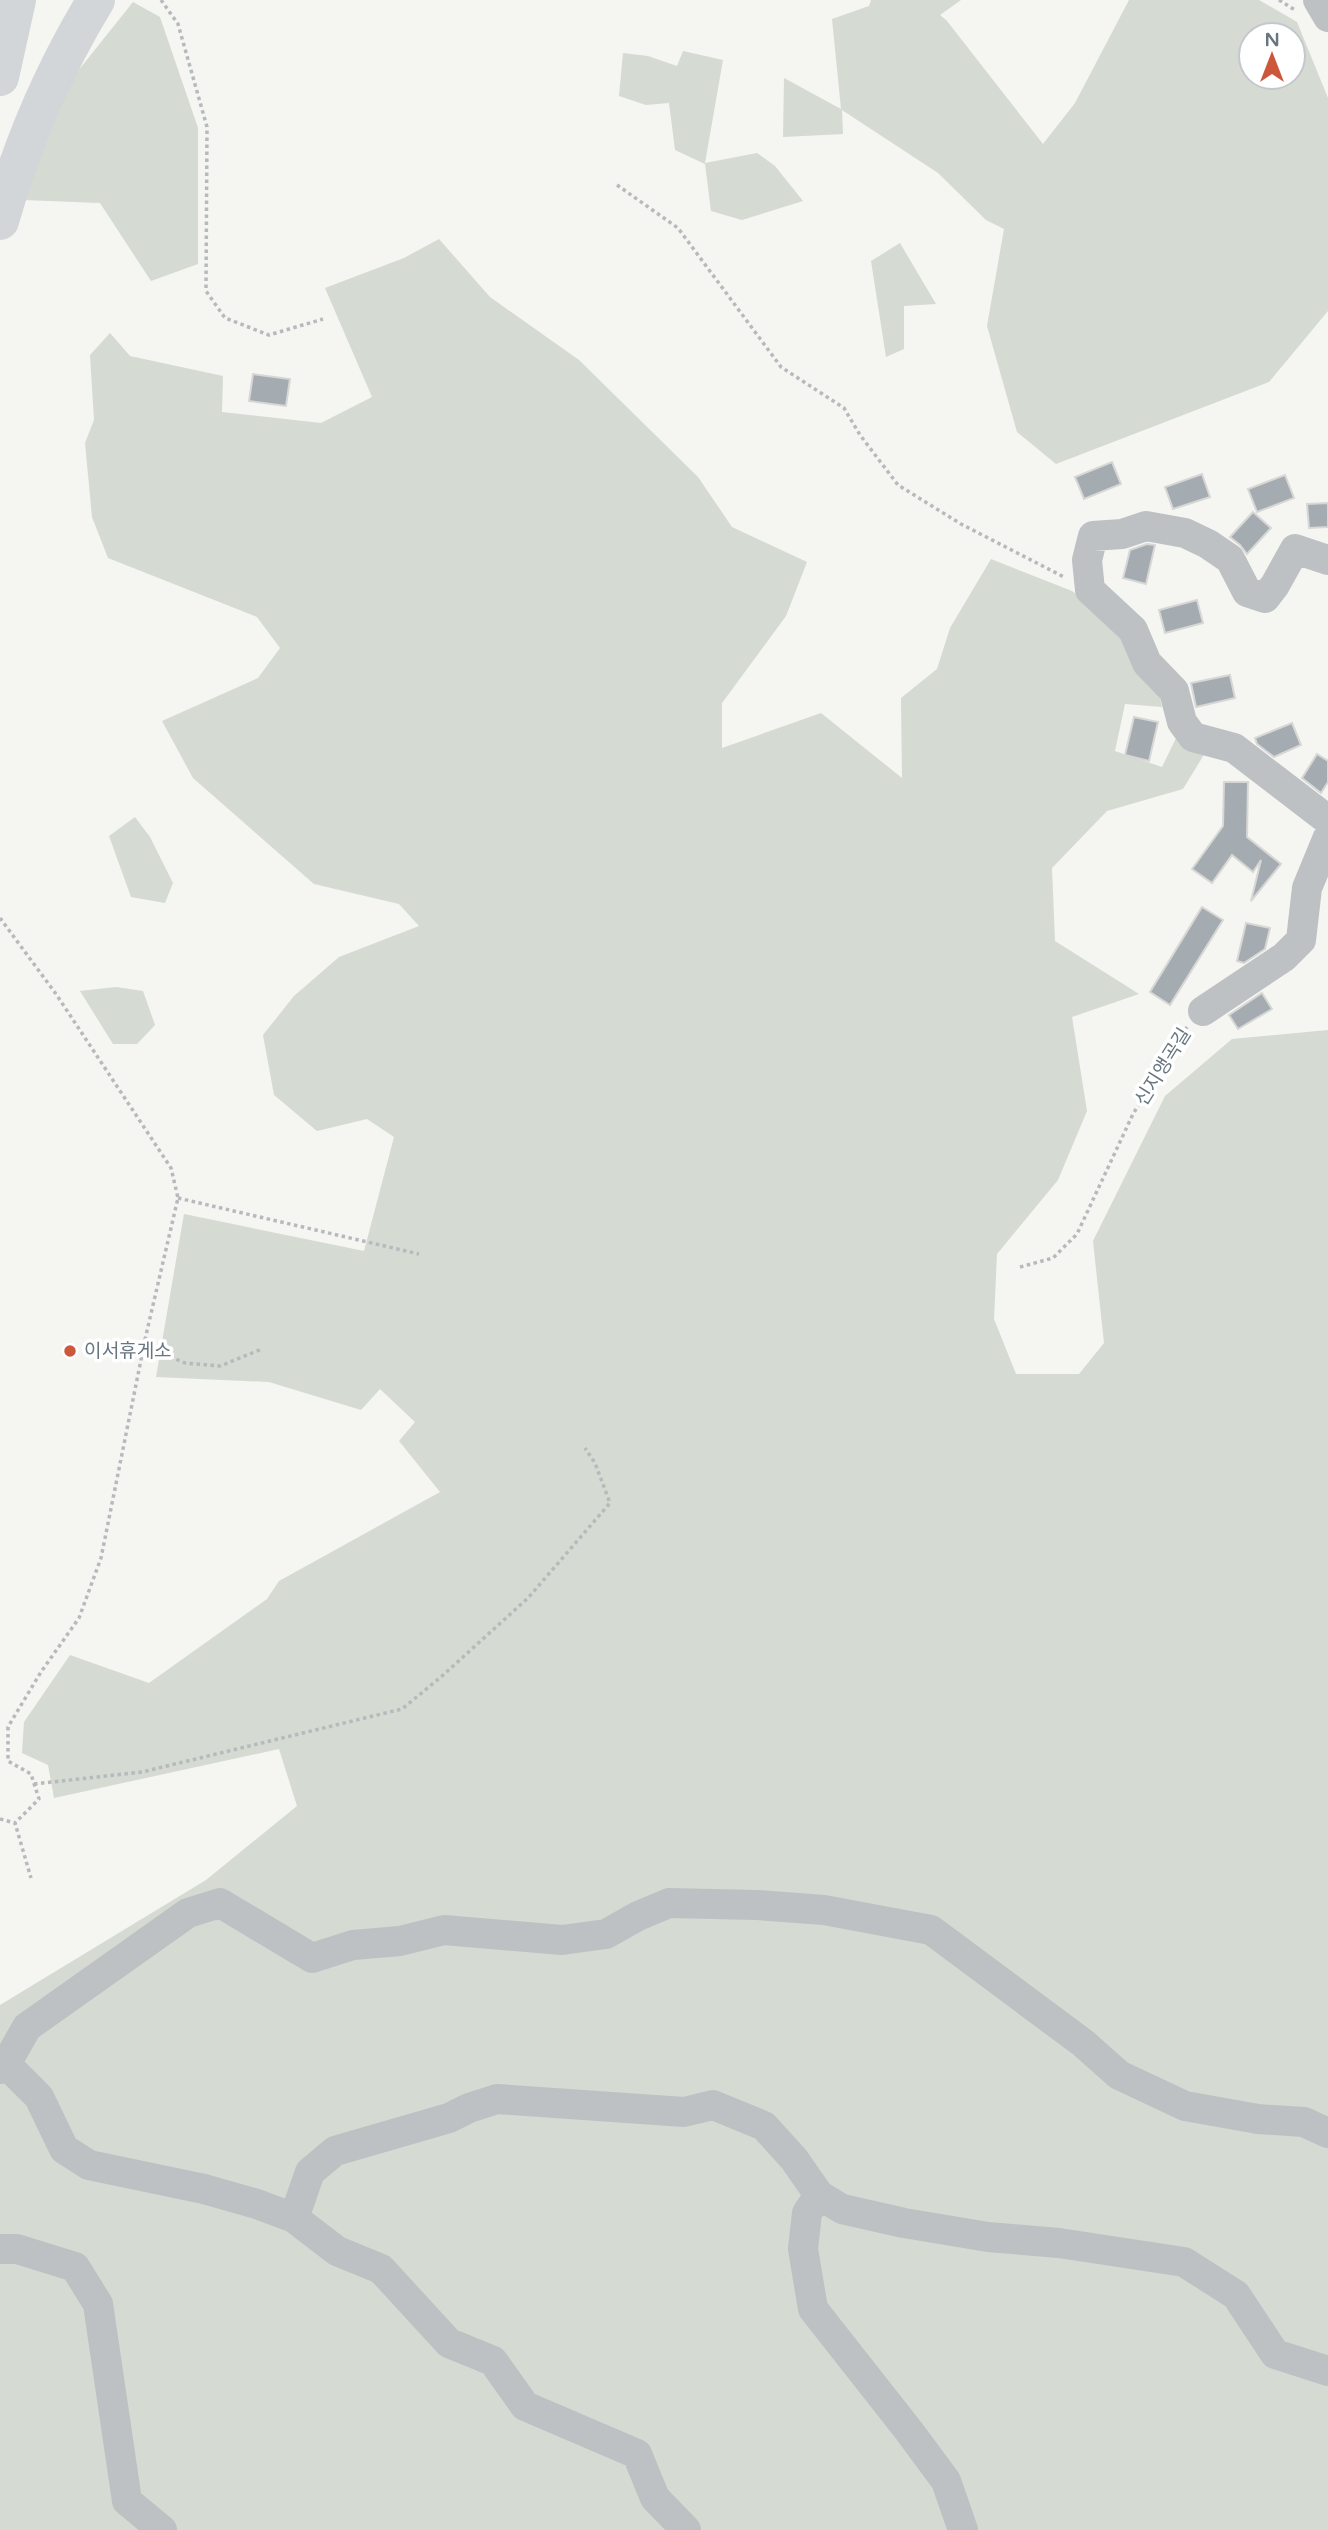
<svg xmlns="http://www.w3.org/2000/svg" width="1328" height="2530" viewBox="0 0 1328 2530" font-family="'Varela Round','Noto Sans KR',sans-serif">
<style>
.green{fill:#d5dad2;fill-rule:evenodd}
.building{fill:#a5acb1;stroke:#d7d7d5;stroke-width:2}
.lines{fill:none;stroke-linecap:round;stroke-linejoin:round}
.path{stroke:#b7babc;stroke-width:3.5;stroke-dasharray:3.5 3.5;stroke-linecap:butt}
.minor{stroke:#bdc1c4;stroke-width:30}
.highway{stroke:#d2d6d9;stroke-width:38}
.poi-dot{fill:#cd573a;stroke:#fff;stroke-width:2.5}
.labels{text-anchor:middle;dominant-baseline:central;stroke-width:7;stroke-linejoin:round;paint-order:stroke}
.street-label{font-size:19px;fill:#687680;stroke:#fff}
.poi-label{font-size:19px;fill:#687680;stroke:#fff;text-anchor:start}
</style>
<rect width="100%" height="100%" fill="#f5f5f2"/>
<path class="green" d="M871,0H961L940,15L947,21L1043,144L1075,103L1129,0H1259L1297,22L1328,98V311L1269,382L1056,464L1017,432L987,326L1004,229L986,220L938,173L842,110L843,134L783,137L784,78L841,109L832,19L869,6ZM1251,35H1293V77H1251Z
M133,2L160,17L198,128V264L151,281L100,203L23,200L42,116Z
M683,51L723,60L705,163L757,153L775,166L803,201L742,220L711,211L705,164L675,150L669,103L646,105L619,96L623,53L648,56L677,66Z
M439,239L490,297L579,360L698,477L732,527L807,562L786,616L722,703V748L821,713L902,778L901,698L937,669L950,628L991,559L1072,591L1116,626L1158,687L1162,707L1125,704L1115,751L1162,767L1178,734L1205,753L1183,789L1107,811L1052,868L1055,941L1139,994L1072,1017L1087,1111L1058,1180L997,1254L994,1319L1016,1374H1079L1104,1343L1093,1241L1165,1096L1232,1039L1328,1030V2530H0V2005L206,1880L297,1806L279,1749L54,1798L48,1765L22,1753L24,1722L70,1655L149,1683L267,1599L279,1581L440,1492L399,1441L415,1422L380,1389L361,1410L269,1382L156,1377L184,1214L364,1251L394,1137L367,1119L317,1131L274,1095L263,1035L294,996L339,957L419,926L399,904L314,884L193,778L162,721L258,678L280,648L257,617L108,558L92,517L85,443L94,420L90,355L110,333L130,356L223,376L222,412L321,423L372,397L325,288L404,258Z
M900,243L936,304L904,306V349L886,357L871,261Z
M135,817L150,837L173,883L165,903L131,897L109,836Z
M116,987L143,991L155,1025L137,1044H113L80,991Z"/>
<path class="building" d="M253,374L290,379L286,406L249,401Z
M1112,462L1121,484L1084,499L1075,477Z
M1202,474L1210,497L1173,509L1165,487Z
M1285,475L1294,498L1257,512L1248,489Z
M1328,503V527L1309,528L1307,504Z
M1253,512L1271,528L1247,554L1240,545L1230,537Z
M1147,544L1155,545L1146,584L1123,578L1130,550Z
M1197,600L1203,623L1165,633L1159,610Z
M1230,675L1235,698L1196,707L1191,683Z
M1134,717L1158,722L1149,761L1125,755Z
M1292,723L1301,745L1274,757L1257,744L1255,738Z
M1317,754L1328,761V782L1321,793L1302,778Z
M1224,782H1248L1247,837L1281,864L1251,901L1261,860L1253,872L1232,855L1212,883L1192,869L1223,826Z
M1202,907L1223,920L1170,1005L1150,992Z
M1246,923L1270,928L1265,949L1244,963L1237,961Z
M1262,993L1272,1009L1238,1029L1229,1015Z"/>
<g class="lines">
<path class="path" d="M161,0L178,24L207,127L206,291L225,318L269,335L323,319
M1279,0L1295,10
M617,185L678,228L781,367L844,408L860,435L898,485L961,524L1064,577
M0,918L56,994L171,1168L178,1198L146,1335L101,1558L79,1618L41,1672L8,1727V1761L31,1774L39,1799L15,1823
M178,1198L419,1254
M1020,1267L1053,1258L1077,1234L1133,1114L1187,1027
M144,1346L185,1363L220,1366L262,1349
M34,1784L142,1772L402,1709L441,1677L528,1598L610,1503L595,1463L585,1448
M0,1819L15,1823L31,1878"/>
<path class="minor" d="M1318,0L1328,17
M1328,560L1295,549L1275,585L1265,598L1247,592L1230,559L1208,544L1185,533L1146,526L1122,534L1093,536L1087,560L1090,590L1133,630L1147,663L1174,691L1182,722L1193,737L1234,748L1328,820
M1203,1011L1284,957L1301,940L1307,888L1328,837
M6,2064L39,2097L64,2149L89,2165L204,2189L257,2204L294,2218L337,2251L381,2269L449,2343L493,2361L525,2406L637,2454L655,2498L686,2530
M0,2069L6,2064L27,2027L188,1913L220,1903L312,1958L353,1945L400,1941L444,1930L562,1940L606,1934L638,1916L669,1903L757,1905L824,1910L931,1930L1083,2043L1119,2075L1185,2106L1258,2119L1304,2122L1328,2133
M819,2195L807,2213L803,2249L813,2309L909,2431L946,2481L963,2530
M294,2218L310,2172L335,2151L449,2118L469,2108L497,2099L684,2112L713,2105L764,2126L794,2159L819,2195L842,2209L904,2223L988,2237L1059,2243L1184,2262L1236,2295L1275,2354L1328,2371
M0,2249H17L75,2267L98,2304L127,2501L162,2530"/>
<path class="highway" d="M0,77L17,0
M0,221C22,143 54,69 96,0"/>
</g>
<circle class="poi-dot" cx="70" cy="1351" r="7"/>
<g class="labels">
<g class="street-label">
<text transform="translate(1163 1067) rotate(-58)">신지앵곡길</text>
</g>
<g class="poi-label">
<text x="84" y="1351">이서휴게소</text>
</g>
</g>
<g transform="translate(1272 56)"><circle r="33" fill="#ffffff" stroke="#c3c8cc" stroke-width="2"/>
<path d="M0-5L12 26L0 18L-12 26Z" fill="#cd573a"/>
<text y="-10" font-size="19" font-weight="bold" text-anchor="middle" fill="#687680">N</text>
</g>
</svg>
